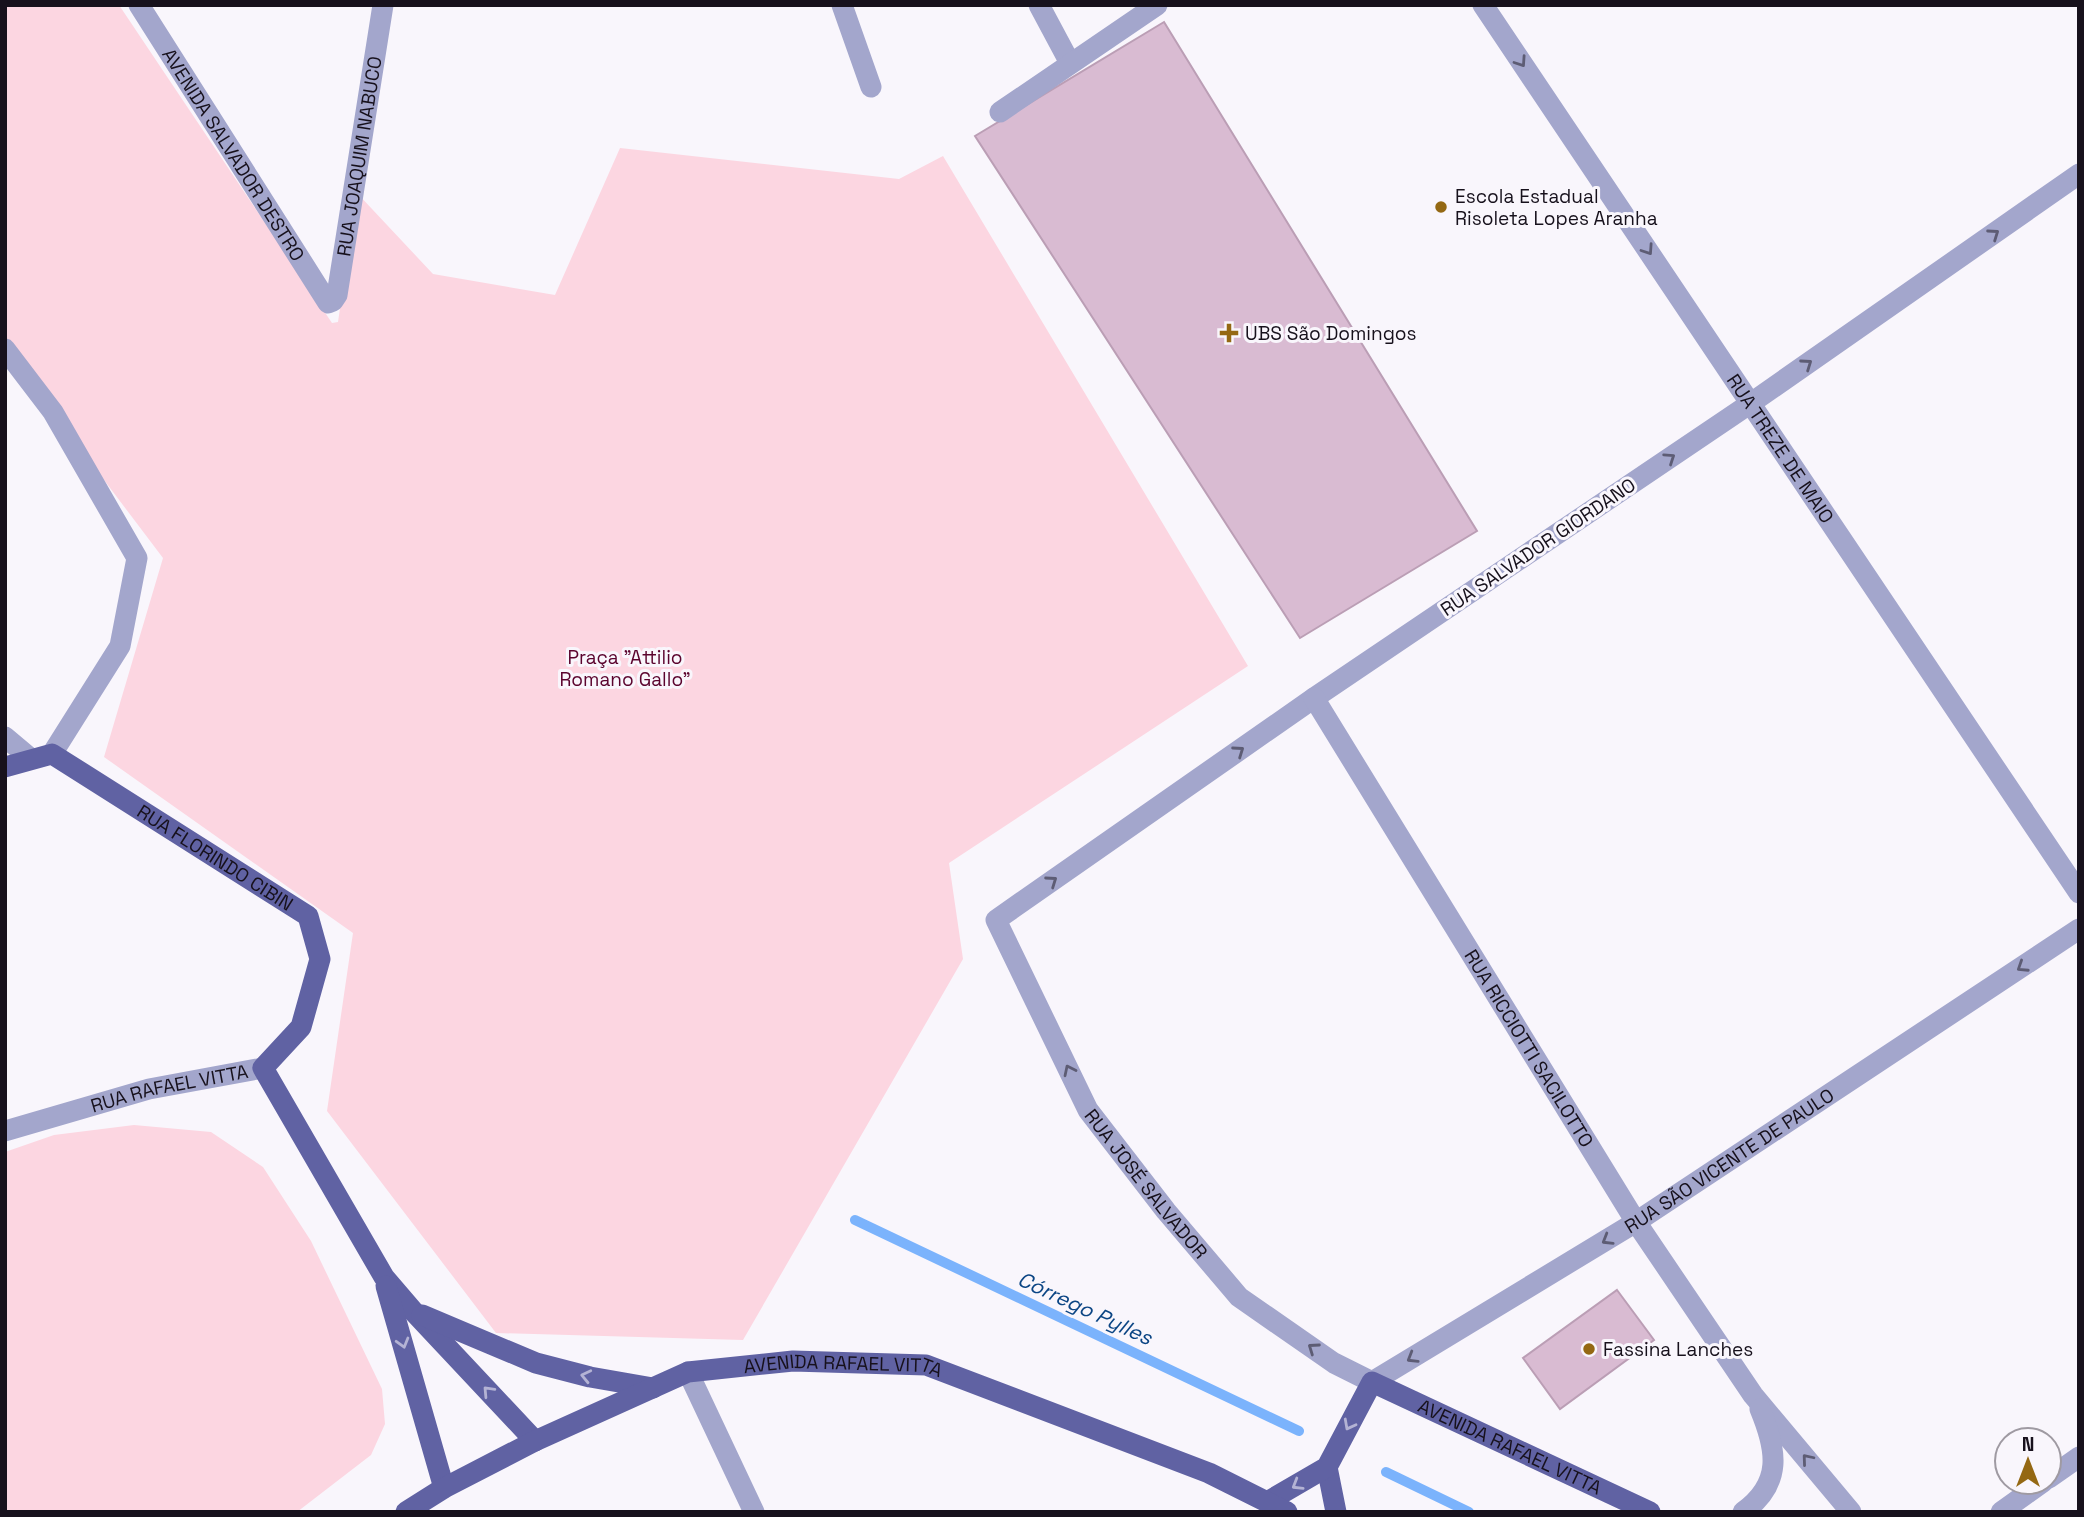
<svg xmlns="http://www.w3.org/2000/svg" width="2084" height="1517" viewBox="0 0 2084 1517" font-family="'Space Grotesk',sans-serif">
<style>
.green{fill:#fcd6e1}
.lines{fill:none;stroke-linecap:round;stroke-linejoin:round}
.stream{stroke:#7bb3fc;stroke-width:10}
.building{fill:#d9bbd2;stroke:#bb9eb5;stroke-width:2}
.minor{stroke:#a3a6cc;stroke-width:21}
.major{stroke:#6062a3;stroke-width:21}
.oneway{stroke:#5d5c74}
.oneway2{stroke:#b4b3d4}
.poi-dot{fill:#946813;stroke:#f9f6fc;stroke-width:2.5}
.labels{text-anchor:middle;dominant-baseline:central;stroke-width:6;stroke-linejoin:round;paint-order:stroke}
.street-label{font-size:19px;fill:#17111c;stroke:#f9f6fc}
.poi-label{font-size:19px;fill:#17111c;stroke:#f9f6fc;text-anchor:start}
.park-label{font-size:19px;fill:#5b042e;stroke:#f9f6fc}
.water-label{font-size:21px;font-style:italic;fill:#0b4584;stroke:#f9f6fc}
</style>
<rect width="100%" height="100%" fill="#f9f6fc"/>
<path class="green" d="M5,5H119L332,323L338,322L357,193L433,274L555,295L620,148L899,179L943,156L1248,666L949,863L963,959L743,1340L496,1333L327,1111L353,933L104,757L163,558L5,349Z
M134,1125L211,1132L263,1167L311,1241L382,1389L385,1424L371,1455L297,1512H5V1152L54,1135Z"/>
<g class="lines">
<path class="stream" d="M855,1220L1299,1431
M1386,1472L1469,1512"/>
</g>
<path class="building" d="M1164,22L1477,531L1300,638L975,136Z
M1617,1290L1654,1340L1560,1409L1523,1358Z"/>
<g class="lines">
<g class="minor">
<path id="s1" d="M139,5L328,303L333,301L337,295L383,5"/>
<path d="M842,5L871,87"/>
<path d="M1039,5L1070,63"/>
<path id="s2" d="M1483,5L2079,893"/>
<path d="M1000,112L1157,5"/>
<path id="s3" d="M2079,174L1751,403L1314,698L996,920L1088,1110L1166,1211L1239,1297L1334,1363L1372,1382L1636,1222L2079,929"/>
<path d="M5,349L53,412L137,558L120,646L52,754"/>
<path id="s4" d="M1314,698L1636,1222L1753,1395L1851,1512"/>
<path d="M5,737L30,758"/>
<path id="s5" d="M5,1131L149,1089L263,1068"/>
<path d="M688,1372L754,1512"/>
<path d="M2049,1478L2079,1457"/>
<path d="M1743,1512C1783,1483 1777,1450 1760,1409"/>
<path d="M2001,1512L2043,1482"/>
</g>
<g class="major">
<path id="s6" d="M5,767L52,754L308,916L320,959L301,1027L263,1068L384,1277L414,1312L535,1441"/>
<path d="M386,1286L444,1488"/>
<path d="M422,1315L536,1363L590,1377L653,1388"/>
<path d="M1327,1467L1336,1512"/>
<path id="s7" d="M1267,1502L1327,1467L1372,1382L1650,1512"/>
<path id="s8" d="M406,1512L444,1488L535,1441L688,1372L793,1361L926,1365L1209,1473L1287,1512"/>
</g>
</g>
<defs><path id="oneway-chevron" d="M-2-3.5L2.5 0L-2 3.5" fill="none" stroke-width="1.6" stroke-linecap="round" stroke-linejoin="round" transform="scale(1.75)"/></defs>
<g class="oneway">
<use href="#oneway-chevron" transform="translate(1521 62) rotate(56)"/>
<use href="#oneway-chevron" transform="translate(1994 234) rotate(-35)"/>
<use href="#oneway-chevron" transform="translate(1648 250) rotate(56)"/>
<use href="#oneway-chevron" transform="translate(1807 364) rotate(-35)"/>
<use href="#oneway-chevron" transform="translate(1670 458) rotate(-34)"/>
<use href="#oneway-chevron" transform="translate(1239 751) rotate(-35)"/>
<use href="#oneway-chevron" transform="translate(1052 881) rotate(-35)"/>
<use href="#oneway-chevron" transform="translate(2022 967) rotate(147)"/>
<use href="#oneway-chevron" transform="translate(1069 1070) rotate(-116)"/>
<use href="#oneway-chevron" transform="translate(1607 1240) rotate(149)"/>
<use href="#oneway-chevron" transform="translate(1313 1348) rotate(-145)"/>
<use href="#oneway-chevron" transform="translate(1412 1358) rotate(149)"/>
<use href="#oneway-chevron" transform="translate(1807 1459) rotate(-130)"/>
</g>
<g class="oneway2">
<use href="#oneway-chevron" transform="translate(403 1343) rotate(74)"/>
<use href="#oneway-chevron" transform="translate(586 1376) rotate(-167)"/>
<use href="#oneway-chevron" transform="translate(488 1391) rotate(-133)"/>
<use href="#oneway-chevron" transform="translate(1349 1425) rotate(118)"/>
<use href="#oneway-chevron" transform="translate(1297 1485) rotate(149)"/>
</g>
<g class="poi-dot">
<circle cx="1441" cy="207" r="7"/>
<path d="M1225.5 322.5h7v7h7v7h-7v7h-7v-7h-7v-7h7z"/>
<circle cx="1589" cy="1349" r="7"/>
</g>
<g class="labels">
<g class="street-label">
<text stroke="none"><textPath href="#s1" startOffset="177">AVENIDA SALVADOR DESTRO</textPath></text>
<text stroke="none"><textPath href="#s1" startOffset="506">RUA JOAQUIM NABUCO</textPath></text>
<text stroke="none"><textPath href="#s2" startOffset="534">RUA TREZE DE MAIO</textPath></text>
<text transform="translate(1538 547) rotate(-34)">RUA SALVADOR GIORDANO</text>
<text stroke="none"><textPath href="#s6" startOffset="242">RUA FLORINDO CIBIN</textPath></text>
<text stroke="none"><textPath href="#s4" startOffset="411">RUA RICCIOTTI SACILOTTO</textPath></text>
<text stroke="none"><textPath href="#s5" startOffset="170">RUA RAFAEL VITTA</textPath></text>
<text stroke="none"><textPath href="#s3" startOffset="2345">RUA SÃO VICENTE DE PAULO</textPath></text>
<text stroke="none"><textPath href="#s3" startOffset="1620">RUA JOSÉ SALVADOR</textPath></text>
<text stroke="none"><textPath href="#s8" startOffset="471">AVENIDA RAFAEL VITTA</textPath></text>
<text stroke="none"><textPath href="#s7" startOffset="318">AVENIDA RAFAEL VITTA</textPath></text>
</g>
<g class="poi-label">
<text x="1455" y="196">Escola Estadual<tspan x="1455" dy="22">Risoleta Lopes Aranha</tspan></text>
<text x="1245" y="333">UBS São Domingos</text>
<text x="1603" y="1349">Fassina Lanches</text>
</g>
<g class="park-label">
<text x="625" y="657">Praça "Attilio<tspan x="625" dy="22">Romano Gallo"</tspan></text>
</g>
<g class="water-label">
<text transform="translate(1085 1308) rotate(25)">Córrego Pylles</text>
</g>
</g>
<rect width="2084" height="1517" fill="none" stroke="#17111c" stroke-width="14"/>
<g transform="translate(2028 1461)"><circle r="33" fill="#f9f6fc" stroke="#9f9aa2" stroke-width="2"/>
<path d="M0-5L12 26L0 18L-12 26Z" fill="#946813"/>
<text y="-10" font-size="19" font-weight="bold" text-anchor="middle" fill="#17111c">N</text>
</g>
</svg>
